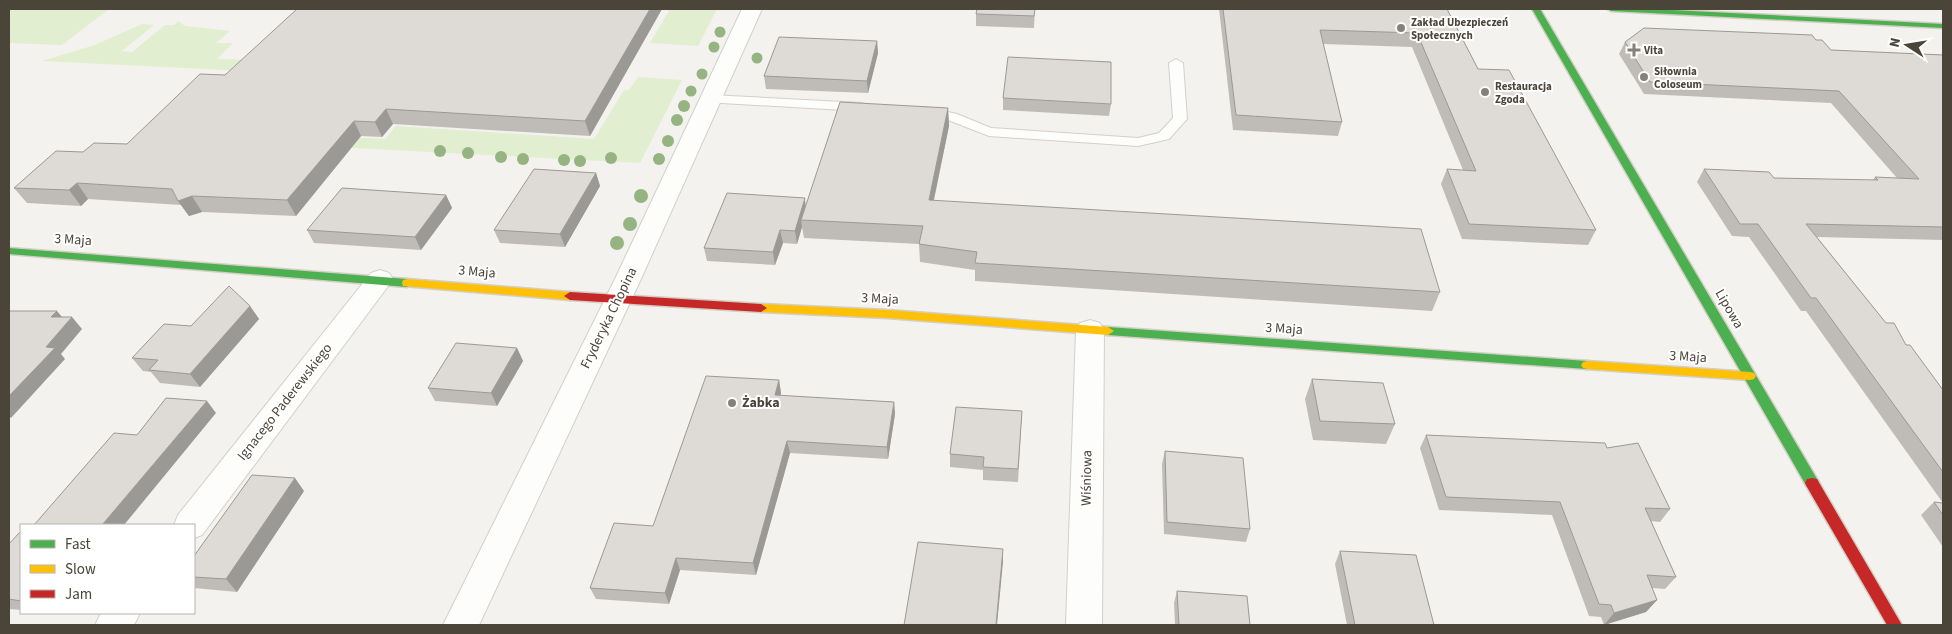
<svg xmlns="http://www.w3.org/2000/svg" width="1952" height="634" viewBox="0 0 1952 634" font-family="'Source Sans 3',sans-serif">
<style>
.green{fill:#e1eecf}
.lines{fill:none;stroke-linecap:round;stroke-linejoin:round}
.lane-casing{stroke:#d2d0cb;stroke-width:2}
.street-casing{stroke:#d2d0cb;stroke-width:2}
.fast-casing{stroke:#d3cfc5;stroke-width:3}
.slow-casing{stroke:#d3cfc5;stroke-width:3}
.jam-casing{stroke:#d3cfc5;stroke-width:3}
.lane{fill:#fdfdfc;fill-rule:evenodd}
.street{fill:#fdfdfc;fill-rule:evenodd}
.fast{fill:#4caf50;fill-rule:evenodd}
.slow{fill:#ffc107;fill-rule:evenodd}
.jam{fill:#c62828;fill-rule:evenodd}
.tree{fill:#96b382}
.wall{fill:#bfbcb8}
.shaded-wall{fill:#9b9996}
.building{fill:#dedbd6;stroke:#9b9996}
.poi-dot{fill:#868178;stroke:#fff;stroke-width:2}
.labels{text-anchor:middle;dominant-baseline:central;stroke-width:4;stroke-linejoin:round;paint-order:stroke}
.far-poi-label{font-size:11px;font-weight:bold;fill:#4b4439;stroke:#fff;text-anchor:start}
.street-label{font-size:14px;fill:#4b4439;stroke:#fff}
.poi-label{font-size:14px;font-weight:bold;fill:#4b4439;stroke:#fff;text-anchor:start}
</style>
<rect width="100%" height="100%" fill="#f4f2ee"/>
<path class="green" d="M9,9H109L62,45L9,43Z
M670,9H717L698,46L650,43Z
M178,21L185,26L230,31L216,43H233L217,59L279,61L268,72L42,61L95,45L142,24L154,25L122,51L132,52L165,25H174Z
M638,77L682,80L640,163L316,146L325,136L385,139L396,126L594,139L624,90H629Z"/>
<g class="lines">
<defs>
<path id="lane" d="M1176,59L1183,63L1187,119L1169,139L1138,146L989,136L948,120L920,114L918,111L925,107L957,114L991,128L1138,138L1159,133L1173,118L1169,63Z
M710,95L862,103L869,107L862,111L705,102L703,99L705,96Z"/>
<path id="street" d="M742,9H762L641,279L479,625H443L615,279Z
M380,270L389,273L393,279L389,285L202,535L194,538V525H174L178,515L371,273Z
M1090,320L1100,323L1104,330L1102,625H1066L1076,330L1080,323Z
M101,613H140L134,625H95Z"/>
<path id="fast" d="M1532,9H1540L1817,479L1819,483L1817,487L1812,488L1807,487Z
M1607,9H1653L1943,24V28L1611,11Z
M9,248L407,279L412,283L407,287L9,254Z
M1108,327L1587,361L1591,362L1593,365L1591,368L1587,369L1108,335L1102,331Z"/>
<path id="slow" d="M407,279L570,292L576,296L570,300L403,286L402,283L403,280Z
M761,304L887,310L1108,327L1114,331L1108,335L887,318L761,312L755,308Z
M1587,361L1750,372L1754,373L1756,376L1754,379L1750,380L1587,369L1583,368L1581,365L1583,362Z"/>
<path id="jam" d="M570,292L761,304L767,308L761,312L570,300L564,296Z
M1812,478L1817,479L1902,625H1887L1807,487L1805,483L1807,479Z"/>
</defs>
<use href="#lane" class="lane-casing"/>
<use href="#street" class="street-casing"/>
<use href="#fast" class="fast-casing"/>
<use href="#slow" class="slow-casing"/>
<use href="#jam" class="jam-casing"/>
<use href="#lane" class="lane"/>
<use href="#street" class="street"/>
<use href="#fast" class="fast"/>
<use href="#slow" class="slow"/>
<use href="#jam" class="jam"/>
</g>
<g class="tree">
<circle cx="720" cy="32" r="5.5"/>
<circle cx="714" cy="47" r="5.5"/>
<circle cx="757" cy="58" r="5.5"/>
<circle cx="702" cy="74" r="5.5"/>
<circle cx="691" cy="91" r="5.5"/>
<circle cx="684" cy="106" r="6"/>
<circle cx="677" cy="120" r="6"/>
<circle cx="668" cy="141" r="6"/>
<circle cx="440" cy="151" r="6"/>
<circle cx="468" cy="153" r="6"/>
<circle cx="501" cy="157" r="6"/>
<circle cx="611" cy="158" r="6"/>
<circle cx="523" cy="159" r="6"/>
<circle cx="659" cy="159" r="6"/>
<circle cx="564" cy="160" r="6"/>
<circle cx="580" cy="161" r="6"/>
<circle cx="641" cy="196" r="7"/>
<circle cx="630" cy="224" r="7"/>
<circle cx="617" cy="243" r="7"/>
</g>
<path class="wall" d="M662,9L590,136L393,124L382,137L361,136L296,216L202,212L189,216L181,205L88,199L81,206L27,203L14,188L83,152L127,144L225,75Z
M1035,9L1034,28L976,26V14Z
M1219,9H1447L1478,69L1596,230L1588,245L1462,239L1441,184L1447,169L1463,170L1412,47L1323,44L1342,122L1338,136L1233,130Z
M1816,40L1831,50L1943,55V240L1817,237L1886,323L1906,345L1943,390V547L1921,515L1934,502L1943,503L1806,311H1801L1749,237L1732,236L1697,182L1704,169L1774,178L1873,180L1875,177L1897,178L1831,103L1644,94L1619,54L1625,42Z
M877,41L878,53L868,93L766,89L764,76Z
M1003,98L1111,104L1109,116L1003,110Z
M948,108L949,126L934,200L1440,292L1432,311L975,281V270L920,262L919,244L804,238L802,227L797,244L783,243L775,265L707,261L704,248L806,205Z
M596,173L600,186L565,247L500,243L494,230Z
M446,195L452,208L421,250L314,243L307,230Z
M250,306L259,319L200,387L160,383L151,372L143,371L132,358L191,326Z
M517,348L523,361L497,406L435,401L428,388Z
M1312,379L1395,424L1386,444L1313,440L1305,399Z
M779,380L781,393L780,396L894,402L895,414L888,459L790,453L756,575L680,570L669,604L596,599L590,588L653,526Z
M1022,411L1018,482L983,480V470L950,467V454Z
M1426,435L1607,448L1670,509L1660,522L1651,521L1676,577L1665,589L1652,588L1657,600L1646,612L1604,625L1601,617L1589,616L1552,515L1439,510L1420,448Z
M1165,451L1250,529L1246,542L1164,534L1162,464Z
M304,491L237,592L194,588V556Z
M21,533V610L9,609V544Z
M1340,551L1434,625H1347L1335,564Z
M1177,591L1250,625H1175L1174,603Z"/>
<path class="shaded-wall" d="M650,9H662L590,136L585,121Z
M877,41L878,53L868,93L867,81Z
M948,108L949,126L930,218L929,200Z
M386,109L393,124L382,137L375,122Z
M354,121L361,136L296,216L287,200Z
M596,173L600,186L565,247L560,234Z
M77,183L88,199L81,206L69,190Z
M446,195L452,208L421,250L415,237Z
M192,196L202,212L189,216L178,201Z
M805,198L806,211L801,220L802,227L797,244L795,231Z
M780,230L783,243L775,265L773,252Z
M250,306L259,319L200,387L190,374Z
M57,311L67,323L51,317Z
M72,317L82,329L61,354L65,359L11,418L9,416V396L46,347Z
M517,348L523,361L497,406L491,393Z
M779,380L781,393L777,408L775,395Z
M207,401L216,413L124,525H102Z
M894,402L895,414L888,459L887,447Z
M787,441L790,453L756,575L753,563Z
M295,478L304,491L237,592L226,579Z
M1003,549V562L997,625H996Z
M676,558L680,570L669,604L665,593Z
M1657,600L1646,612L1604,625L1614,613Z"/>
<path class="building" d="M297,9H650L585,121L386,109L375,122L354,121L287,200L192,196L178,201L172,189L77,183L69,190L14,188L56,151L83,152L94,143L127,144L200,74L225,75Z
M977,9H1035L1034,16L976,14Z
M1223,9H1447L1478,69L1509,70L1596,230L1469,224L1447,169L1476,171L1417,33L1320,30L1342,122L1236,115Z
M1644,28L1812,35L1816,40H1822L1831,50L1943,55V227L1806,224L1886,323H1894L1906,345H1910L1943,390V472L1816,298H1811L1758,224H1740L1704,169L1769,172L1774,178L1878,180L1875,177L1919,179L1839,91L1650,82L1625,42Z
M779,37L877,41L867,81L764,76Z
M1008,57L1111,62V104L1003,98Z
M840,102L948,108L929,200L1421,229L1440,292L975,263L977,252L919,244L923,226L801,220Z
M534,169L596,173L560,234L494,230Z
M342,188L446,195L415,237L307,230Z
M727,193L805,198L795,231L780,230L773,252L704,248Z
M229,286L250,306L190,374L149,370L158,360L132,358L164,324L191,326Z
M9,311H57L51,317H72L46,347L55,348L9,396Z
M456,343L517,348L491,393L428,388Z
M706,376L779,380L775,395L894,402L887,447L787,441L753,563L676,558L665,593L590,588L614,523L653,526Z
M1312,379L1383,383L1395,424L1320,421Z
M166,398L207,401L102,525H34L114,433L137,435Z
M956,407L1022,411L1018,469L983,467L984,457L950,454Z
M1426,435L1605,443L1607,448L1638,443L1670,509L1645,508L1676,577L1647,575L1657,600L1614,613L1611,605L1599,604L1560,502L1446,497Z
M1165,451L1243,458L1250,529L1167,522Z
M252,475L295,478L226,579L194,577V556Z
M1934,502L1943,503V515Z
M19,533H21V601L9,599V544Z
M918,542L1003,549L996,625H904Z
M1340,551L1416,555L1434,625H1355Z
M1177,591L1247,596L1250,625H1179Z"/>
<g class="poi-dot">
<circle cx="1401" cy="28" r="5"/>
<path d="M1631.5 42.5h5v5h5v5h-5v5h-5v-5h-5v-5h5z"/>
<circle cx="1644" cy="77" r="5"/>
<circle cx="1485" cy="92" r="5"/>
<circle cx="732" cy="403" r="5"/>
</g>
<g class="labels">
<g class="far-poi-label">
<text x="1411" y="22">Zakład Ubezpieczeń<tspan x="1411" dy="13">Społecznych</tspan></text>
<text x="1644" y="50">Vita</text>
<text x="1654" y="71">Siłownia<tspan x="1654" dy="13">Coloseum</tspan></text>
<text x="1495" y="86">Restauracja<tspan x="1495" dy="13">Zgoda</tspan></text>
</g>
<g class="street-label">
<text transform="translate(73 240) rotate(4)">3 Maja</text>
<text transform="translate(477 272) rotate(5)">3 Maja</text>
<text transform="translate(880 299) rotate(3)">3 Maja</text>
<text transform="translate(1729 309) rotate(60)">Lipowa</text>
<text transform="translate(609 318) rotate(-64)">Fryderyka Chopina</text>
<text transform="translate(1284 329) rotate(4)">3 Maja</text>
<text transform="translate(1688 357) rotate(4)">3 Maja</text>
<text transform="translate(285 402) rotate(-52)">Ignacego Paderewskiego</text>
<text transform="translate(1087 478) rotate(-89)">Wiśniowa</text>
</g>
<g class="poi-label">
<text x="742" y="403">Żabka</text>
</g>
</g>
<rect width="1952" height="634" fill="none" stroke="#4b4439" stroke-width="20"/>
<rect x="20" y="524" width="175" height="90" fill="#ffffff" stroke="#b7b4b0"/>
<rect x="30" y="540" width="25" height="8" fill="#4caf50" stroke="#b7b4b0"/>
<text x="65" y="549" font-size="15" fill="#4b4439">Fast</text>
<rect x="30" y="565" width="25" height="8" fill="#ffc107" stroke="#b7b4b0"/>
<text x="65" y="574" font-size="15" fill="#4b4439">Slow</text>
<rect x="30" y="590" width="25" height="8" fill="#c62828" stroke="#b7b4b0"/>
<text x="65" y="599" font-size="15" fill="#4b4439">Jam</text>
<g transform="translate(1907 45) rotate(282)" stroke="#ffffff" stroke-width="4" paint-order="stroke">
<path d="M0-4L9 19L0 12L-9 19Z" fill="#4b4439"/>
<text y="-8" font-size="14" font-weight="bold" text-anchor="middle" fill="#4b4439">N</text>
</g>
</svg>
